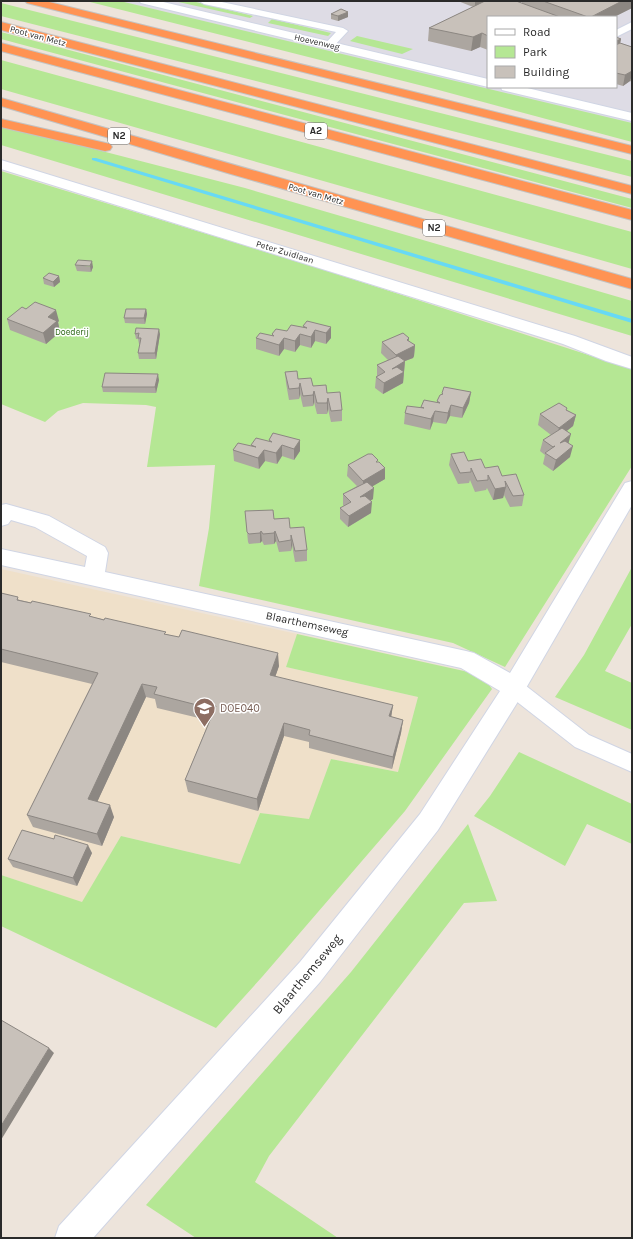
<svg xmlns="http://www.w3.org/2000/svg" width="633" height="1239" viewBox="0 0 633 1239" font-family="Karla,sans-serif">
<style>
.industrial{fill:#dedce5;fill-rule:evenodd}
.education{fill:#efe0c9}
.green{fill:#b5e794}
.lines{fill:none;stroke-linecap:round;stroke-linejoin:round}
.stream{fill:#67d9f5;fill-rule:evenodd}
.lane-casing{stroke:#d0d5e4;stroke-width:2}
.street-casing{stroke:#d0d5e4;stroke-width:2}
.secondary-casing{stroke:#d0d5e4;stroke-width:2}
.highway-casing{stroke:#c3c3c3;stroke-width:2}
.lane{fill:#fff;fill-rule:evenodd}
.street{fill:#fff;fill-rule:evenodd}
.secondary{fill:#fff;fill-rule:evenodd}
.highway{fill:#ff9353;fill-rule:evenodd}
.wall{fill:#aca6a0}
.shaded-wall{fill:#8c8782}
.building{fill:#c8c1ba;stroke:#8c8782}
.labels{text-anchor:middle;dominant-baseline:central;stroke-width:3;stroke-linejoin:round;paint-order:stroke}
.far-street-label{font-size:9px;fill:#2a2a2a;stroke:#fff}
.far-park-label{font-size:9px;fill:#2d6a16;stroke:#fff}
.shield{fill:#fff;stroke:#6a6a6a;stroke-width:1}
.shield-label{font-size:10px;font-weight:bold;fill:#2a2a2a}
.street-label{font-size:11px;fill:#2a2a2a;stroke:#fff}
.education-label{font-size:11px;fill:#785e54;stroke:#fff;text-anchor:start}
.near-street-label{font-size:13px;fill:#2a2a2a;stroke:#fff}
</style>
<rect width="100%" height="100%" fill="#ede4db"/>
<path class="industrial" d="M105,1H632V127ZM488,17H616V87H488Z"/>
<path class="education" d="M1,569L297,634L286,667L418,697L398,772L331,759L309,820L260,813L240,864L121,836L82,903L1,875Z"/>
<path class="green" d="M86,1H120L632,123V142L435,89Z
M174,1H192L253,16L250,18Z
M1,3L632,161V177L1,16Z
M272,19L331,33L328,36L268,23Z
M1,32L632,199V208L1,39Z
M357,36L413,49L402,54L350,41Z
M1,60L632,232V269L1,89Z
M1,125L245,188L632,301V336L1,145Z
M1,171L318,268L632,369V466L505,667L453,643L199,586L209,528L215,465L147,467L156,407L146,405L83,403L58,411L45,422L1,404Z
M632,567V624L605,671L632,683V730L555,697L584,655Z
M297,634L482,675L492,689L405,811L262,977L216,1028L1,926V875L82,902L121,836L240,864L260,813L309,819L331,759L398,772L418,697L286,667Z
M519,752L632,804V844L587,824L565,866L474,816L490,796Z
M468,824L497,901L464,903L269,1156L255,1182L338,1238H196L146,1205L351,972Z"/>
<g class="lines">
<path class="stream" d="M92,158H96L632,319V323L92,160Z"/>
<defs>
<path id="lane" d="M199,1H217L343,28L348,31L333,47L329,48L324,45L336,32L204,4Z
M632,22V29L616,37V30Z
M514,680L521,682L589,735L632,754V772L575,747L507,694L505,688L507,682Z"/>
<path id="street" d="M139,1H159L488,79V87L145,4L141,3Z
M501,87H523L632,113V121L502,90Z
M632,481V505L522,695L438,830L320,982L93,1238H55L59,1226L300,962L420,814L500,691L461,668L1,565V549L85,567L87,556L35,527L11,520L8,524L1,526V505L6,504L49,516L105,547L108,553L105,572L466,651L474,653L510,673L625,483Z"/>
<path id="secondary" d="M1,160L575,336L632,357V369L606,361L563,344L1,169Z"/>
<path id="highway" d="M25,1H45L632,146V154L27,3Z
M1,22L632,186V194L1,30Z
M1,43L632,210V220L1,51Z
M1,98L632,279V289L231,174L1,106Z
M1,119L110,144L112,147L110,150L105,151L1,127Z"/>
</defs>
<use href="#lane" class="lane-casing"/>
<use href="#street" class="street-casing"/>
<use href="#secondary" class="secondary-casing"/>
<use href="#highway" class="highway-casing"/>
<use href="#lane" class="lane"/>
<use href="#street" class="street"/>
<use href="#secondary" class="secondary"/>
<use href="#highway" class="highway"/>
</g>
<path class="wall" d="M458,1H516L522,3V1H632V8L614,17H488V50L480,47L471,51L428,41L429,28L473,7Z
M331,14L348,17L338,21L331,19Z
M616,37L621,39L620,43L632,47V82L630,81L623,86L616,84Z
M75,265L93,267L91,272L77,271Z
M59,276L60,282L54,287L44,284L43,278Z
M146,309L147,314L145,324L125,323L124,318Z
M7,319L59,321L58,322L60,332L46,344L10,330Z
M303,326L331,327V338L326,344L315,341L311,348L300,345L295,352L284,349L279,356L256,349V338L272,335V334L303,328Z
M135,334H160L156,359H139L138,353L140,344H139L138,339H136Z
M408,341L415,345L414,356L413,358L405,361L403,383L383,394L375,388L376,377L377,376V365L388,360L381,353L382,342Z
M285,372L327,393L342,410V421L331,422L328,409L327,414H317L314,402L313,406L303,407L300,394L299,399L289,400L286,383Z
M159,380L156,393L103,392L102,387Z
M471,392L469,403L462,418L450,416L446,424L433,422L430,430L404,424L405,413L421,408V407L437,402V401L442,393Z
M567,410L576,415L573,426L567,431L570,457L553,471L543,464L545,455L540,451L543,440L551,435L538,425L540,414Z
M273,433L300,451L294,460L282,456L277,464L265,461L259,469L234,461L233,450L251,446V445L269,441V440Z
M451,454L502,476L524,495L522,506L510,507L504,495L503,498L493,500L487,488L486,490L475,492L470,480L469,483L458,484L449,465Z
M378,462L385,468V479L372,486L373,499L370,501L371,513L348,527L340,519V508L344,506L343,505V494L357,486L347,476L348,465Z
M245,511L274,519L290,528L307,550V561L295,562L292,545L291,551L279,552L276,541L274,544L264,545L262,541L260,543L249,544L248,542Z
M1,593L20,600L166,634L279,666L275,677L393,705L391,717L403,720L401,733L392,769L309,748V742L284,736L258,811L188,792L185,780L211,717L204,716L203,719L157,708L155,699L146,697L97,802L114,817L102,846L33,827L27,815L92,684L1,662Z
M54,839L92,853L77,886L13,867L8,859Z"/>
<path class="shaded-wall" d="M475,1H488L475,7Z
M622,1H632V8L614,17H591Z
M348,12V17L338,21V16Z
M482,33L480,47L471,51L473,37Z
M621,39L618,53L616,54V41Z
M632,71V75L630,81L623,86L625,75Z
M92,261L93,267L91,272L90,266Z
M59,276L60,282L54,287L53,282Z
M146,309L147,314L145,324L144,318Z
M56,310L59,321L58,322L60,332L46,344L43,333L48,317Z
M331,327V338L326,344V333Z
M159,329L160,334L156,359L155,353Z
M315,330V341L311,348V337Z
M300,334V345L295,352V341Z
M284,338V349L279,356V345Z
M409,338L408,349L415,345L414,356L413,358L405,361L403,383L383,394L384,383L395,366L396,355Z
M158,374L159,380L156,393L155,387Z
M300,383V394L299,399V388Z
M314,391V402L313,406V395Z
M471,392L469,403L462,418L463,408Z
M328,398V409L327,414V403Z
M451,405L450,416L446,424L448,413Z
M435,411L433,422L430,430L431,419Z
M576,415L573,426L556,439L559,428Z
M571,434L568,445L560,443Z
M300,440V451L294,460V449Z
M282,445V456L277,464L276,453Z
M573,446L570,457L553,471L556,460Z
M264,450L265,461L259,469L258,458Z
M385,468V479L363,492V481Z
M506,487L503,498L493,500L495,489Z
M374,488L373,499L359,508L360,497Z
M372,502L371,513L348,527L349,516Z
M261,531L262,541L260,543V533Z
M275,531L276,541L274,544V533Z
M291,535L292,545L291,551Z
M278,653L279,666L271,689L270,675Z
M142,684L146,697L93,811L88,799Z
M202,703L204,716L203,719L201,706Z
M393,705L391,718L389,716Z
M403,720L401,733L392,769L393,757Z
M284,723V736L258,811L257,799Z
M110,805L114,817L102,846L97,834Z
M88,845L92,853L77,886L73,878Z
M49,1048L54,1053L1,1140V1126Z"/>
<path class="building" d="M485,1H516L560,17H488V36L482,33L473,37L429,28Z
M543,1H622L591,17H588Z
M341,9L348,12L338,16L331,14Z
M616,37L621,39L616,41Z
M620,43L632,47V71L625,75L616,73V45Z
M78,260L92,261L90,266L75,265Z
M49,273L59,276L53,282L43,278Z
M35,302L56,310L48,317L57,321L43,333L7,319L22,307L26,309Z
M126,309H146L144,318H124Z
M307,321L331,327L326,333L315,330L311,337L300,334L295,341L284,338L279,345L256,338L260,333L274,336L272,334L276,329L287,331L291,325L307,328L303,326Z
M136,328L159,329L155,353H138L141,338H138L139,333L135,334Z
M403,333L409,338L407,340L415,345L414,346L396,355L382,342Z
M398,356L405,361L392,369L397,367L404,372L384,383L376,377L385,372L377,365Z
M297,371L298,379L311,378L313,386L326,385L327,393L340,392L342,410L331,411L328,398L327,403H317L314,391L313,395L303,396L300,383L299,388L289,389L285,372Z
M105,373L158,374L155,387H102Z
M444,387L471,392L463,408L451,405L448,413L435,411L431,419L405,413L407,406L424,408L421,407L424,400L440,403L437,401L440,395L443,394L442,393Z
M559,403L567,408L566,410L576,415L559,428L540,414Z
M562,428L571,434L560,443L565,441L573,446L556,460L545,453L555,446L553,447L543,440Z
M273,433L300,440L294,449L282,445L276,453L264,450L258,458L233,450L238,443L256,447L251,445L256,438L272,442L269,440Z
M464,452L468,461L481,459L485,468L498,466L502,476L516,474L524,495L513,496L505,481L506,487L495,489L488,475V480L477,481L471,468V472L460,473L451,454Z
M368,454H372L378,460L376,462H379L385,468L363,481L348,465Z
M367,482L374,488L360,497L365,496L372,502L349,516L340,508L351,502L343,494Z
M273,510L274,519L289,518L290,528L304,527L307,550L295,551L291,535V540L279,542L275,531L274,533L263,534L261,531L260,533L249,534L247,532L245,511Z
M1,593L18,597L17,600L31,603L32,601L91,614L89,616L104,620L105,618L166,632L164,634L179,637L182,630L278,653L270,675L393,705L389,716L403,720L393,757L309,735L310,730L284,723L257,799L185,780L216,706L202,703L201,706L154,694L157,687L142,684L88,799L110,805L97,834L27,815L98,673L1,649Z
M22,830L54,839L55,835L88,845L73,878L8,859Z
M1,1020L49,1048L1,1126Z"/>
<defs>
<symbol id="school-pin" viewBox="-11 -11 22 30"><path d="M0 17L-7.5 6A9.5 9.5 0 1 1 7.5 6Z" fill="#8d6e63" stroke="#fff"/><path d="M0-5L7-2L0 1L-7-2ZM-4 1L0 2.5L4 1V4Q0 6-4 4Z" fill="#fff"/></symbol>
</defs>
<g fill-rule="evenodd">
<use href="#school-pin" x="192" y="696" width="25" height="34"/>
</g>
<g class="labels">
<g class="far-street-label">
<text transform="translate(38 36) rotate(15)">Poot van Metz</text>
<text transform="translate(317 42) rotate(13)">Hoevenweg</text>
<text transform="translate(316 194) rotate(16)">Poot van Metz</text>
<text transform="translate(285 252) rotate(17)">Peter Zuidlaan</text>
</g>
<g class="far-park-label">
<text x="72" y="332">Doederij</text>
</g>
<g class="shield">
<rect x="305" y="123" width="22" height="16" rx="3"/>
<rect x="108" y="128" width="22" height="16" rx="3"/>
<rect x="423" y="220" width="22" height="16" rx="3"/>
</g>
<g class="shield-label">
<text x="316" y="131">A2</text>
<text x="119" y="136">N2</text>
<text x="434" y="228">N2</text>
</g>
<g class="street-label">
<text transform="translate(307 624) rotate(12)">Blaarthemseweg</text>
</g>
<g class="education-label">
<text x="220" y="708">DOE040</text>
</g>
<g class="near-street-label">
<text transform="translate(307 974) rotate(-50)">Blaarthemseweg</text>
</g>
</g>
<rect width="633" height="1239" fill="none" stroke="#2a2a2a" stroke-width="4"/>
<rect x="487" y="16" width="130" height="72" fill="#ffffff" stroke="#aaaaaa"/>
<rect x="495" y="29" width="20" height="6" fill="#ffffff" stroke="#aaaaaa"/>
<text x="523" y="36" font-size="12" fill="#2a2a2a">Road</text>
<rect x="495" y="46" width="20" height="12" fill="#b5e794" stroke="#aaaaaa"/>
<text x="523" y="56" font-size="12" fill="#2a2a2a">Park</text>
<rect x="495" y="66" width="20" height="12" fill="#c8c1ba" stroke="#aaaaaa"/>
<text x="523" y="76" font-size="12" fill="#2a2a2a">Building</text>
</svg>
